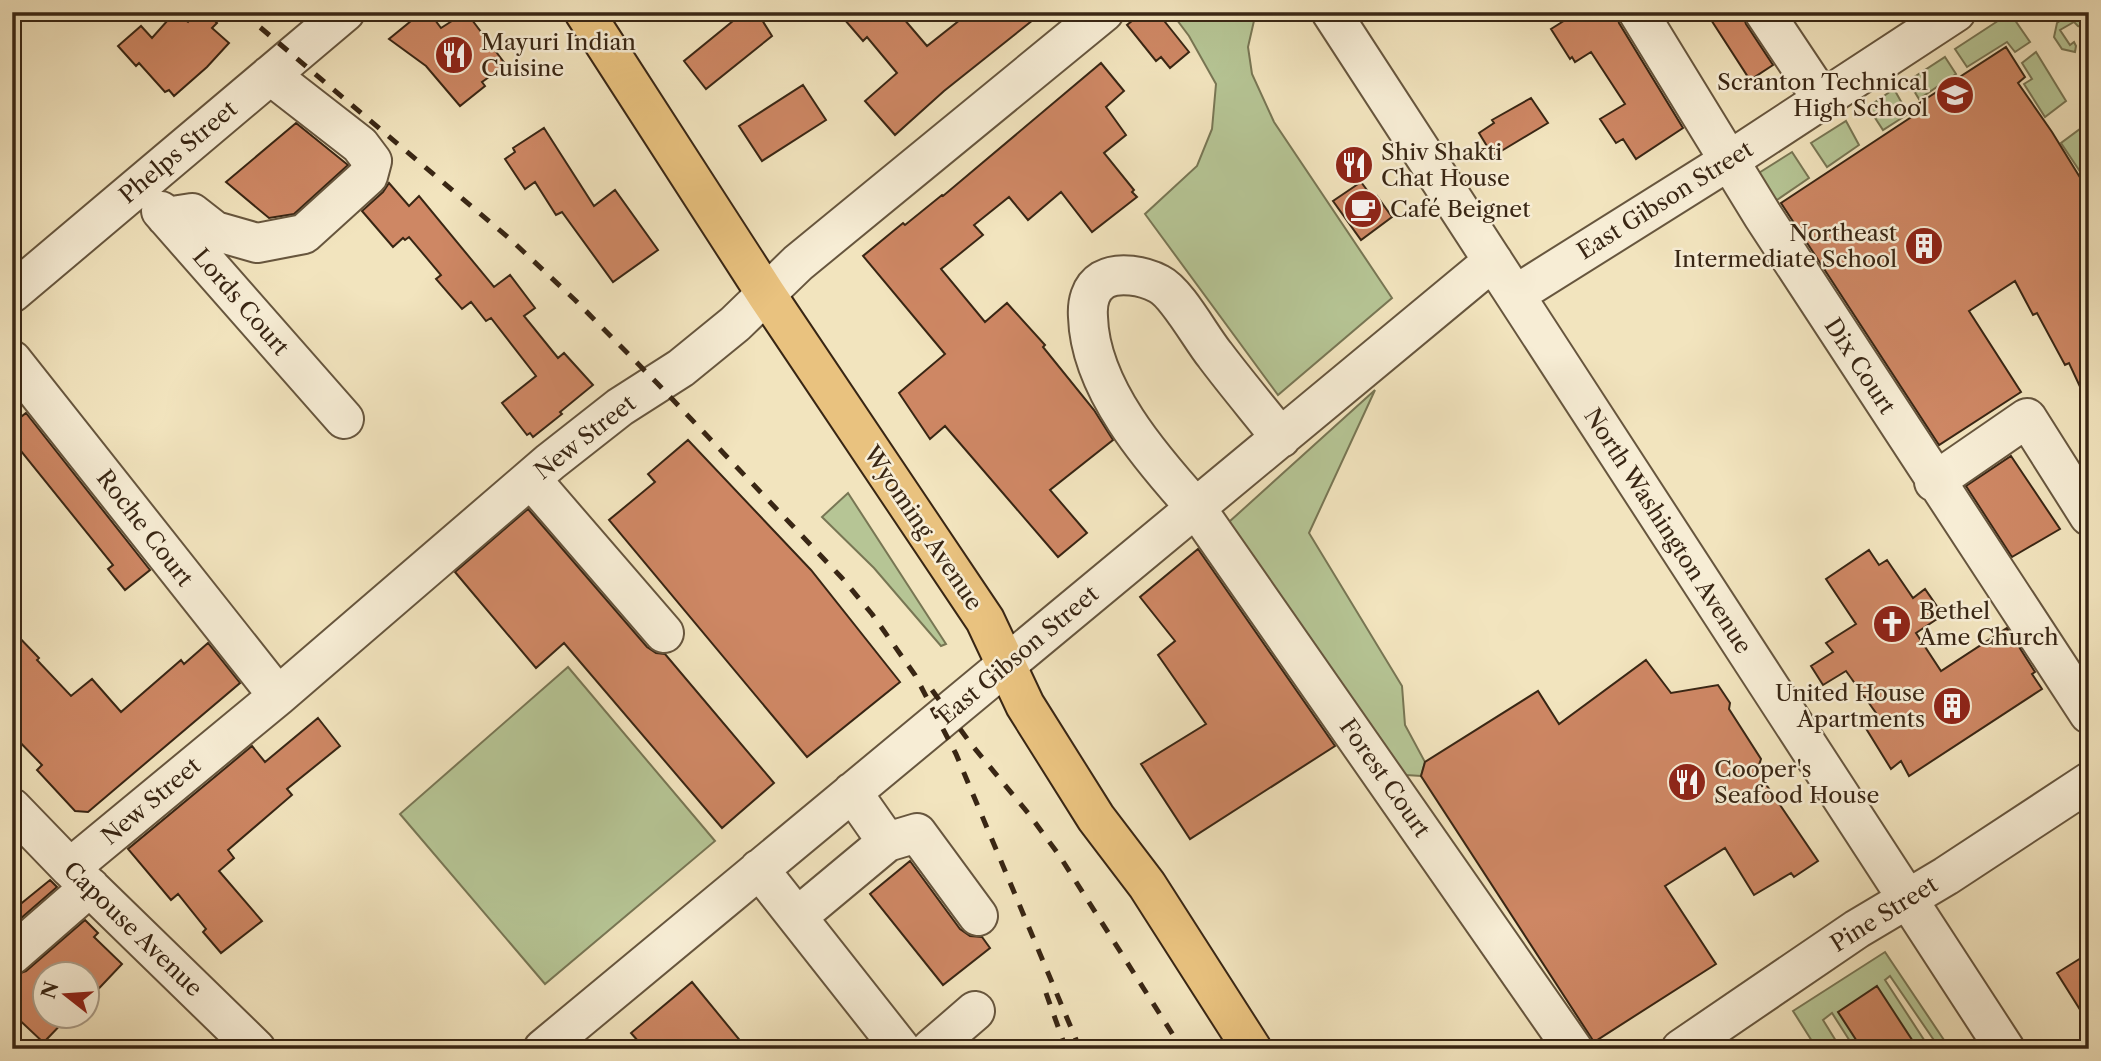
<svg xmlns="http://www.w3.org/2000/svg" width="2101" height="1061" viewBox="0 0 2101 1061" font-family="'Libre Caslon Text',serif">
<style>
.green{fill:#b6c595;stroke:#787654;stroke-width:2}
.building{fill:#ce8764;stroke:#392614;stroke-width:2}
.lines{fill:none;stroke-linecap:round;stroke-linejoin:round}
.minor-casing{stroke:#67563e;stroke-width:42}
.major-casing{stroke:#392614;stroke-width:42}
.minor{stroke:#f7edd5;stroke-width:38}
.major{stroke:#e9c27f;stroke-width:38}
.rail{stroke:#392614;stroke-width:5;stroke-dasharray:12 12;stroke-linecap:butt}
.labels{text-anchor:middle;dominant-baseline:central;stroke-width:5;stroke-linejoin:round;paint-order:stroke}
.poi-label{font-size:23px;fill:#392614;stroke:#f7edd5;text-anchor:start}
.street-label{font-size:23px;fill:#392614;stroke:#f7edd5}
</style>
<rect width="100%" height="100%" fill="#f2e4be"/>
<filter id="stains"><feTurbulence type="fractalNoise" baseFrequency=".00286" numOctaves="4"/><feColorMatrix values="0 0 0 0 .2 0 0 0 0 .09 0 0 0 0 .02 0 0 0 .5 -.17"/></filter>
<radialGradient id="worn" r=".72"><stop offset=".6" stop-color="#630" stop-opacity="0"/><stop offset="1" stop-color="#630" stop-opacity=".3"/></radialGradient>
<path class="green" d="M1171,12H1256L1248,47L1252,74L1274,122L1392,298L1278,395L1145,214L1197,166L1212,129L1216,84L1189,36Z
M2072,12H2089V29L2078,26L2074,22L2060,30L2070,45L2074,42L2076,46L2075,52L2062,49L2054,37L2057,23Z
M2010,13L2030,42L2015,52L2007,42L1967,67L1955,49Z
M2036,52L2066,101L2045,117L2024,84L2032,79L2022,63Z
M1945,57L1956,74L1919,99L1908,81Z
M1894,89L1908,114L1883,130L1868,107Z
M1846,121L1859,145L1827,167L1811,143Z
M2084,126L2089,133V176L2085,179L2061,143Z
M1792,152L1809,178L1771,204L1754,176Z
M1375,390L1309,533L1402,686L1405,725L1425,762L1421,776L1406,775L1393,762L1229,522Z
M848,493L946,644L941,646L874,568L822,517Z
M568,667L715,841L545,984L400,814Z
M1885,952L1950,1049H1940L1890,976L1885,980L1930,1049H1855L1832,1013L1823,1020L1841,1049H1817L1793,1011Z"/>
<path class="building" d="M175,12L188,22L197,12H206L217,23L212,28L229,43L207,67L174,96L169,90L165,92L139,63L136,66L118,46L141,26L152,38Z
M422,12H429L441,28L466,12L506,65L482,82L485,86L460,106L426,66L389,39Z
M744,12H757L772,36L706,89L684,61Z
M838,12H898L927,46L970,12H1043L944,91L895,135L865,101L897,73L867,37L863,41Z
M1143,12H1157L1189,52L1170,68L1161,57L1156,61L1127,25Z
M1578,12H1616L1619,23L1683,128L1636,159L1623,139L1616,143L1600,119L1625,104L1591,52L1575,62L1572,57L1570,59L1551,29Z
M1706,12H1742L1746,24L1773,65L1750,80Z
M2006,47L2025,77L2018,83L2052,132L2089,192V406L2069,363L2065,365L2037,313L2033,315L2015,281L1969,311L2021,392L1939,445L1781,203L1922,110L1918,104Z
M1101,63L1124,91L1106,107L1126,135L1104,153L1134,190L1132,192L1137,197L1092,232L1061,192L1028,220L1009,197L974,225L983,235L941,269L985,322L1007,303L1045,345L1043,347L1094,410L1113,440L1050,490L1087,533L1058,557L945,426L930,439L899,393L945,354L863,256L903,223L905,225L942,195L943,196Z
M803,85L826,120L762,161L739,126Z
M1531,98L1548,123L1493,156L1479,133L1494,123L1492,120Z
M296,123L348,165L294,214L269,218L226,182Z
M544,128L594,206L615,190L658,250L613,282L562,212L556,215L535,182L525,189L505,159L515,152L513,148Z
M1361,182L1373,198L1377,196L1392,217L1361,240L1333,201Z
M389,183L409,206L419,196L494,287L510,275L535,308L524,316L558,358L564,353L593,385L560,412L562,414L533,437L530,433L527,435L502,403L536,376L491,318L486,321L471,302L462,309L436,279L441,275L409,237L405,240L403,238L393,247L362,211L383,192Z
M26,413L150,570L125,590L108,569L113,565L12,440V424Z
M688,440L811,570L900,682L807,757L609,520L655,482L648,474Z
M2011,456L2060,529L2012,557L1966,486Z
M528,509L647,647L656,653L665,654L774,783L722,828L564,643L536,668L455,572Z
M1198,549L1335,746L1190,839L1141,764L1206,724L1158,655L1175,641L1140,597Z
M1869,550L1879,565L1887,560L1913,598L1925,589L1943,615L1916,633L1941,671L2007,628L2035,672L2032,674L2042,689L1909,776L1901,761L1891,769L1862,722L1876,713L1846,671L1823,685L1811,666L1833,652L1826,643L1856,624L1826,579Z
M12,630L39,658L37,660L71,696L92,679L121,712L181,660L184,664L208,643L240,683L88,812L75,811L37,770L42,765L12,734Z
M1646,660L1671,693L1718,685L1730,703L1729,709L1761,759L1757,771L1818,861L1794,877L1791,873L1754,895L1725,848L1665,886L1716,964L1594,1042L1421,776L1425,762L1538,691L1559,724Z
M318,718L340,746L287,789L292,795L228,850L234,858L219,871L262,921L221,953L203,932L206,929L178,894L171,900L128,849L252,746L265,762Z
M910,861L960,929L970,936L982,937L990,948L943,985L870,894Z
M50,880L57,887L12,926V911Z
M85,920L98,933L94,937L122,964L88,1000V974H46V1016H69L46,1040V1045L12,1013V976L26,971Z
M2089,953V1024L2057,973Z
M692,982L747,1049H645L631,1033Z
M1877,986L1918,1049H1862L1838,1012Z"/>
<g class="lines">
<defs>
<path id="minor" d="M1331,12L2005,1049
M1638,12L1763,216L2089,714
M1764,12L1822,99
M161,211L344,419
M166,217L192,213L215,231L257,243L304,234L368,176L372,161L360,145L270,75
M12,293L345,12
M1515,295L1730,160L1956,12
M12,360L278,696
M1281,438C1259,410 1236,383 1215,355C1201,338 1177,293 1159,284C1144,276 1119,271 1103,280C1090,288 1087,303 1088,317C1090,388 1151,458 1196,508L1573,1049
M531,479L664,633
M1934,482L2027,418L2089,516
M12,808L70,868L256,1049
M887,842L917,833L978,916
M70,868L278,696L550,462L620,407L681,368L735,324L798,263L1104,12
M759,869L901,1049
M797,917L887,842L852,792
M12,955L90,887
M543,1049L1493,261
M931,1049L975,1011
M1681,1049L1857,929L1946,876L2089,782"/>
<path id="major" d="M584,12L766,294L985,620L1025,705L1096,818L1147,885L1252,1049"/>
</defs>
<use href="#minor" class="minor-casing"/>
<use href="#major" class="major-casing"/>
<use href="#minor" class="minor"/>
<use href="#major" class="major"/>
<path class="rail" d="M242,12L510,239L575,300L657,383L842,578L872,614L915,675L956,754L1080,1049
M932,690L971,744L1028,813L1059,855L1182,1049
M1046,993L1066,1049"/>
</g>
<defs>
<symbol id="restaurant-disc" viewBox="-11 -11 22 22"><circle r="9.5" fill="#8f2418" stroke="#f7edd5"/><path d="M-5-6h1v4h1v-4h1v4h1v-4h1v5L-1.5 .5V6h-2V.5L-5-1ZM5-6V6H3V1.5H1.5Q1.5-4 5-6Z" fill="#fff"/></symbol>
<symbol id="school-disc" viewBox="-11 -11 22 22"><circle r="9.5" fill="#8f2418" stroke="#f7edd5"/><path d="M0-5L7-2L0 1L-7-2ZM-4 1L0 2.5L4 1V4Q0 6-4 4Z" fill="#fff"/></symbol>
<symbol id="cafe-disc" viewBox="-11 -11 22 22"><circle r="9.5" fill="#8f2418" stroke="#f7edd5"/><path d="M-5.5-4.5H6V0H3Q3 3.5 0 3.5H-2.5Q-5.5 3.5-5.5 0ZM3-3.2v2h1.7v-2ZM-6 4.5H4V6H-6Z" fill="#fff"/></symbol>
<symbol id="building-disc" viewBox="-11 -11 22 22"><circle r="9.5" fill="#8f2418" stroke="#f7edd5"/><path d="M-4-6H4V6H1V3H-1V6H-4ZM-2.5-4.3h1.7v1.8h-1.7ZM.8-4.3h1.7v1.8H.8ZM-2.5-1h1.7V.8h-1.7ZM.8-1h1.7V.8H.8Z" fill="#fff"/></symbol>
<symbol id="church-disc" viewBox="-11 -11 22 22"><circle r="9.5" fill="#8f2418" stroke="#f7edd5"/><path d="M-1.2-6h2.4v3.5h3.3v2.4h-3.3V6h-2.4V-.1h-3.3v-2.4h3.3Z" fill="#fff"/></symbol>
</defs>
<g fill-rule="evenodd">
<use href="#restaurant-disc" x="432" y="33" width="44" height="44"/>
<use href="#school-disc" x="1933" y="73" width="44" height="44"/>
<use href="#restaurant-disc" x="1332" y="143" width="44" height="44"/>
<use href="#cafe-disc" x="1341" y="187" width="44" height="44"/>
<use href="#building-disc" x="1902" y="224" width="44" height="44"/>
<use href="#church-disc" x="1870" y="602" width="44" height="44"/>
<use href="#building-disc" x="1930" y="684" width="44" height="44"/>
<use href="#restaurant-disc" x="1665" y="760" width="44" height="44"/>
</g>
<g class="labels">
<g class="poi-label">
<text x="481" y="42">Mayuri Indian<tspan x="481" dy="26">Cuisine</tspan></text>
<text x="1928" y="82" text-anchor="end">Scranton Technical<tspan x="1928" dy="26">High School</tspan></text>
<text x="1381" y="152">Shiv Shakti<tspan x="1381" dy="26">Chat House</tspan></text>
<text x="1390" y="209">Café Beignet</text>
<text x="1897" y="233" text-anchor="end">Northeast<tspan x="1897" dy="26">Intermediate School</tspan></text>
<text x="1919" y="611">Bethel<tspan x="1919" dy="26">Ame Church</tspan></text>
<text x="1925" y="693" text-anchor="end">United House<tspan x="1925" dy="26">Apartments</tspan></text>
<text x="1714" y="769">Cooper's<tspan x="1714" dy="26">Seafood House</tspan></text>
</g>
<g class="street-label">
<text transform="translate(178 152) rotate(-40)">Phelps Street</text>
<text transform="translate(1665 200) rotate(-32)">East Gibson Street</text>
<text transform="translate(241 302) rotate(49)">Lords Court</text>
<text transform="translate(1860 366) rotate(57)">Dix Court</text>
<text transform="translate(585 437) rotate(-38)">New Street</text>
<text transform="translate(145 528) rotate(52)">Roche Court</text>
<text transform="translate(923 528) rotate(56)">Wyoming Avenue</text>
<text transform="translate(1668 531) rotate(57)">North Washington Avenue</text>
<text transform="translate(1018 655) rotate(-40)">East Gibson Street</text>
<text transform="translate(1385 778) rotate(55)">Forest Court</text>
<text transform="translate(151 801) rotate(-40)">New Street</text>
<text transform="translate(1884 914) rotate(-32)">Pine Street</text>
<text transform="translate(133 929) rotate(44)">Capouse Avenue</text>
</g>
</g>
<rect width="2101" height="1061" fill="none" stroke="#f2e4be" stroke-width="42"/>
<rect x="14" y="14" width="2073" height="1033" fill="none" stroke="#392614" stroke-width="3.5"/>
<rect x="21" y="21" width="2059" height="1019" fill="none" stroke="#392614" stroke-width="2"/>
<g transform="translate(66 995) rotate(287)"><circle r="33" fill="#f7edd5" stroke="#ab9d88" stroke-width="2"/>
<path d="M0-5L12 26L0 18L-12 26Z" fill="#8f2418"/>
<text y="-10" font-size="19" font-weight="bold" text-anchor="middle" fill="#392614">N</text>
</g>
<rect width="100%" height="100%" filter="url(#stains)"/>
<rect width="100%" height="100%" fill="url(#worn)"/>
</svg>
